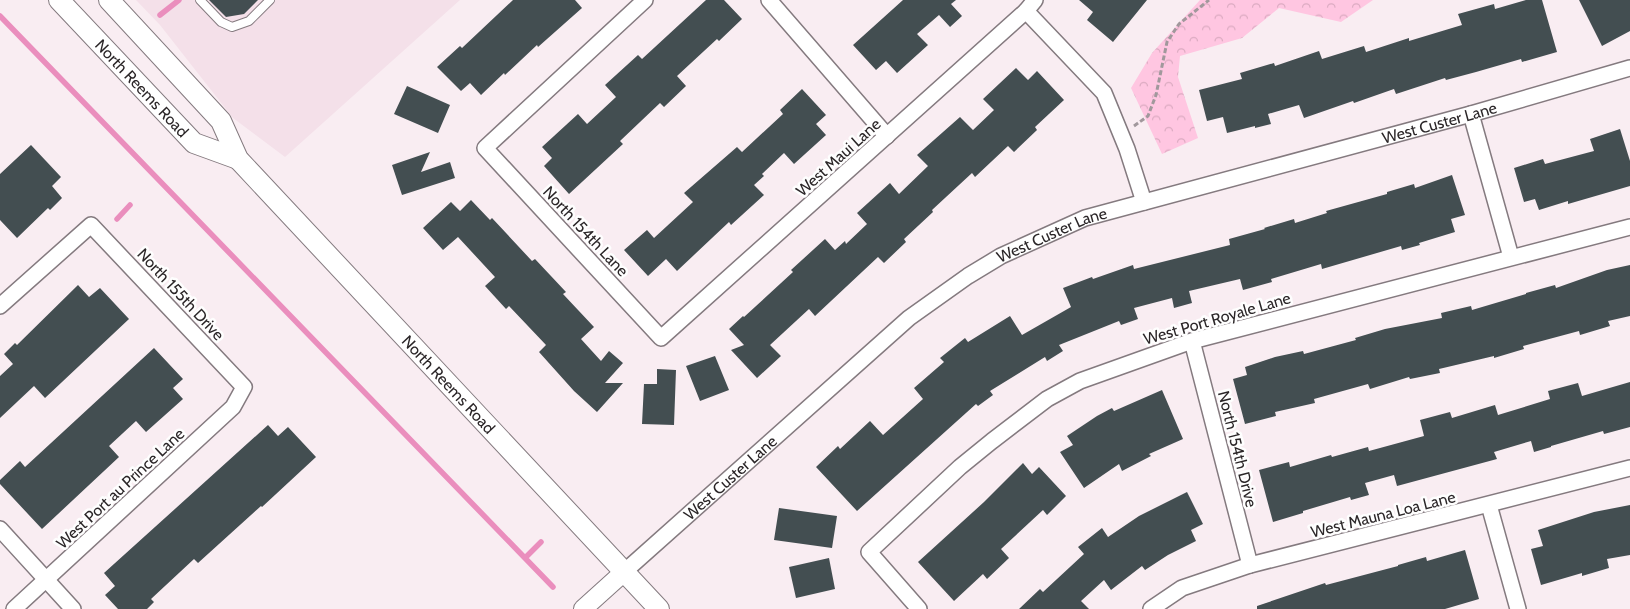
<svg xmlns="http://www.w3.org/2000/svg" width="1630" height="609" font-family="Cabin,sans-serif">
	<style>
		.built { fill: #f4e0e9 }
		.park { fill: url(#park-crowns) }
		.lines { fill: none; stroke-linecap: round; stroke-linejoin: round }
		.stream { stroke: #ea8ebd; stroke-width: 5.5 }
		.building { fill: #434e51 }
		.service-casing { stroke: #847a7f; stroke-width: 10 }
		.minor-casing { stroke: #847a7f; stroke-width: 18 }
		.tertiary-casing { stroke: #847a7f; stroke-width: 20 }
		.secondary-casing { stroke: #847a7f; stroke-width: 22 }
		.path { stroke: #a1989c; stroke-width: 3; stroke-dasharray: 5 2.5; stroke-linecap: butt }
		.service { stroke: #fff; stroke-width: 8 }
		.minor { stroke: #fff; stroke-width: 15 }
		.tertiary { stroke: #fff; stroke-width: 18 }
		.secondary { stroke: #fff; stroke-width: 20 }
		.labels { text-anchor: middle; stroke-width: 5; stroke-linejoin: round; paint-order: stroke }
		.street-label { font-size: 16px; fill: #2b2628; stroke: #fefefe }
	</style>
	<defs>
		<pattern id="park-crowns" width="20" height="18" patternUnits="userSpaceOnUse" patternTransform="scale(1.25)"><rect width="20" height="18" fill="#ffc6e1"/><path d="M2 6a3 3 0 1 1 6 0M12 15a3 3 0 1 1 6 0" fill="none" stroke="#dbaac1"/></pattern>
	</defs>
	<rect width="100%" height="100%" fill="#f9edf2"/>
	<!-- built -->
	<path class="built" d="M136,0h324l-175,157 -52,-39 -73,-93z"/>
	<!-- park -->
	<path class="park" d="M1200,0h173l-32,22 -62,-14 -37,30 -62,18 -2,21 20,61 -36,16 -31,-66 21,-35z"/>
	<g class="lines">
		<!-- stream -->
		<path class="stream" d="M160,15l19,-15
			M0,16l553,571
			M117,219l13,-14
			M525,558l16,-16"/>
	</g>
	<!-- building -->
	<path class="building" d="M209,0h49l-14,14 -18,3z
		M513,0h62l7,8 -44,39 -1,-2 -32,30 -1,-2 -23,22 -11,-12 -9,8 -24,-24 23,-21 2,2z
		M706,0h18l18,19 -23,22 -2,-2 -40,37 9,10 -22,21 -4,-4 -40,38 3,3 -54,50 -25,-28 8,-8 -10,-11 36,-33 9,10 29,-27 -11,-12 33,-30 4,4z
		M903,0h53l-5,4 11,12 -12,11 -11,-12 -22,19 11,11 -31,28 -11,-12 -10,9 -23,-25z
		M1079,0h68l-34,42 -26,-22 6,-8z
		M1526,0h16l15,52 -35,10 -1,-3 -45,13 -30,8 -1,-2 -49,16 -2,-5 -40,14 -1,-2 -49,17 -5,-13 -31,9 3,10 -16,4v-2l-28,7 -4,-16 -16,4 -8,-31 43,-11 -2,-6 34,-10 1,3 44,-15 3,8 42,-13 2,6 43,-14v3l53,-16 -4,-11 36,-10 1,5z
		M1579,0h51v31l-28,15z
		M1016,68l12,12 9,-9 27,29 -29,27 2,3 -23,22 -6,-6 -33,31 -3,-4 -40,37 1,2 -29,27 2,3 -22,21 -6,-6 -63,59 -6,-7 -39,36 11,11 -24,22 -26,-28 13,-5 -15,-16 14,-13 1,1 49,-45 -2,-2 34,-31 10,11 10,-9 1,3 21,-20 -10,-11 33,-30 9,11 29,-28 -11,-11 43,-38 13,13 21,-20 -11,-11z
		M407,86l43,19 -12,28 -44,-19z
		M802,89l24,26 -10,9 10,11 -32,29 -10,-11 -22,21 2,2 -10,9 10,10 -33,30 -2,-3 -52,49 -11,-12 -18,17 -24,-26 23,-20 7,8 39,-36 -9,-9 53,-46 5,5 41,-38 -3,-4z
		M1620,129l10,32v25l-62,18v-3l-29,9 -4,-11 -11,3 -10,-34 29,-9 2,5 49,-13 -4,-12z
		M31,145l30,32 -9,9 10,12 -12,12 -2,-2 -31,30 -17,-18v-46z
		M430,152l-9,20 29,-10 5,16 -53,17 -10,-30z
		M1452,175l13,40 -14,4 4,13 -36,11 1,2 -18,5 -1,-4 -79,23 -1,-5 -50,15 1,3 -29,8 -3,-11 -51,12 3,12 -18,5 -2,-10 -38,10 4,11 -17,6 -2,-4 -60,24 4,6 -16,10 -2,-4 -55,34 3,4 -15,11 -2,-2 -119,107 -41,-44 22,-21 2,3 30,-28 13,14 40,-36 -9,-11 30,-26 -4,-4 25,-20 3,4 42,-26 12,19 49,-28 -8,-19 29,-11 1,2 40,-14 1,4 96,-24 -1,-6 36,-10 -1,-1 30,-9 1,4 32,-10 -1,-2 61,-17v-2l27,-8 1,4z
		M471,200l19,20 2,-2 40,43 3,-2 31,33 -3,2 31,33 -13,12 20,22 8,-10 14,12 -18,20h18l-26,29 -23,-21 -35,-39 7,-7 -37,-39 -3,3 -21,-23 10,-9 -37,-40 -15,13 -20,-22 28,-26 9,9z
		M1630,265v51l-22,5 2,5 -30,9 -1,-4 -56,15 1,3 -30,9v-2l-55,13 1,4 -30,6 -1,-2 -39,12 -2,-5 -54,15 1,4 -40,9 1,4 -31,8 -12,-45 14,-4 -2,-8 30,-10 28,-6 1,3 52,-14 -1,-2 30,-9 57,-11 -1,-5 30,-7 1,4 54,-16v-1l29,-8 1,3 51,-18z
		M78,285l11,12 11,-9 29,31 -84,79 -11,-12 -34,32v-42l13,-12 -9,-10 11,-11 2,2z
		M154,348l29,31 -10,9 10,11 -37,33 -10,-11 -27,25 10,11 -77,72 -42,-45v-4l20,-19 5,6z
		M715,356l14,34 -29,11 -14,-35z
		M657,369l19,1 -2,55 -32,-1 2,-40h13z
		M1630,382v45l-26,7 -1,-3 -52,15v1l-17,5 -3,-11 -37,11 3,7 -100,27 -3,-11 -29,8 4,12 -18,5 -1,-3 -47,14v2l-30,9 -14,-52 30,-8 1,5 41,-12 1,2 36,-10 1,4 55,-15 -4,-16 30,-8 2,6 43,-13 3,10 52,-16 -2,-8 30,-8 4,13z
		M1162,390l21,49 -34,15 2,2 -29,15 -3,-7 -35,24 -24,-36 13,-7 -6,-9 30,-20 15,-8 2,3z
		M268,425l10,11 10,-9 28,30 -54,50 -1,-1 -63,57 -4,-4 -43,40 3,3 -7,7h-29l-13,-14 10,-9 -11,-13z
		M1023,463l9,11 7,-7 27,29 -19,19 -4,-5 -42,39 8,9 -22,21 -4,-5 -29,27 -36,-39 66,-60z
		M1187,492l16,32 -12,6 5,11 -28,14 -23,15 -3,-4 -31,24 -7,-10 -23,21 8,8h-70l21,-20 3,3 41,-38 -6,-7 24,-19 6,9 31,-21z
		M1630,505v50l-23,4 2,9 -27,8v-3l-41,12 -10,-36 12,-3 -5,-16 56,-18z
		M779,508l58,8 -5,32 -58,-8z
		M1465,550l14,49 -34,10h-188v-3l68,-23 1,2 72,-19v-1l28,-8 1,4z
		M829,558l6,31 -39,9 -7,-31z"/>
	<g class="lines">
		<defs>
			<path id="service" d="M200,0l21,22 11,5 17,-6 21,-21"/>
			<g id="minor">
				<path d="M645,0l-160,148 176,190 365,-327 9,-11"/>
				<path d="M769,0l118,136"/>
				<path d="M1026,11l78,82 23,56 17,53"/>
				<path d="M1471,114l40,143"/>
				<path d="M0,306l91,-81 153,162 -11,20 -219,202"/>
				<path d="M1192,341l58,224"/>
				<path d="M1489,505l29,104"/>
				<path d="M0,529l73,80"/>
				<path id="s1" d="M624,572l285,-254 59,-42 33,-20 84,-38 386,-104 159,-46"/>
				<path d="M919,609l-50,-57 91,-85 32,-26 55,-42 33,-18 112,-40 438,-114"/>
				<path d="M1151,609l31,-21 68,-23 380,-97"/>
			</g>
			<path id="tertiary" d="M583,609l41,-37"/>
			<g id="secondary">
				<path id="s2" d="M59,0l135,143 44,16"/>
				<path id="s3" d="M109,0l112,121 17,38 421,450"/>
			</g>
		</defs>
		<!-- service casing -->
		<use href="#service" class="service-casing"/>
		<!-- minor casing -->
		<use href="#minor" class="minor-casing"/>
		<!-- tertiary casing -->
		<use href="#tertiary" class="tertiary-casing"/>
		<!-- secondary casing -->
		<use href="#secondary" class="secondary-casing"/>
		<!-- path -->
		<path class="path" d="M1134,126l14,-10 8,-21 11,-53 12,-18 30,-24"/>
		<!-- service -->
		<use href="#service" class="service"/>
		<!-- minor -->
		<use href="#minor" class="minor"/>
		<!-- tertiary -->
		<use href="#tertiary" class="tertiary"/>
		<!-- secondary -->
		<use href="#secondary" class="secondary"/>
	</g>
	<g class="labels">
		<!-- street labels -->
		<g class="street-label">
			<text dy="6" stroke="none"><textPath href="#s2" startOffset="121">North Reems Road</textPath></text>
			<text dy="6" stroke="none"><textPath href="#s1" startOffset="952">West Custer Lane</textPath></text>
			<text transform="translate(838 157) rotate(-42)" y="6">West Maui Lane</text>
			<text transform="translate(586 231) rotate(47)" y="6">North 154th Lane</text>
			<text dy="6" stroke="none"><textPath href="#s1" startOffset="548">West Custer Lane</textPath></text>
			<text transform="translate(181 294) rotate(47)" y="6">North 155th Drive</text>
			<text transform="translate(1217 318) rotate(-16)" y="6">West Port Royale Lane</text>
			<text dy="6" stroke="none"><textPath href="#s3" startOffset="515">North Reems Road</textPath></text>
			<text transform="translate(1238 449) rotate(76)" y="6">North 154th Drive</text>
			<text dy="6" stroke="none"><textPath href="#s1" startOffset="142">West Custer Lane</textPath></text>
			<text transform="translate(120 488) rotate(-43)" y="6">West Port au Prince Lane</text>
			<text transform="translate(1383 514) rotate(-14)" y="6">West Mauna Loa Lane</text>
		</g>
	</g>
</svg>
